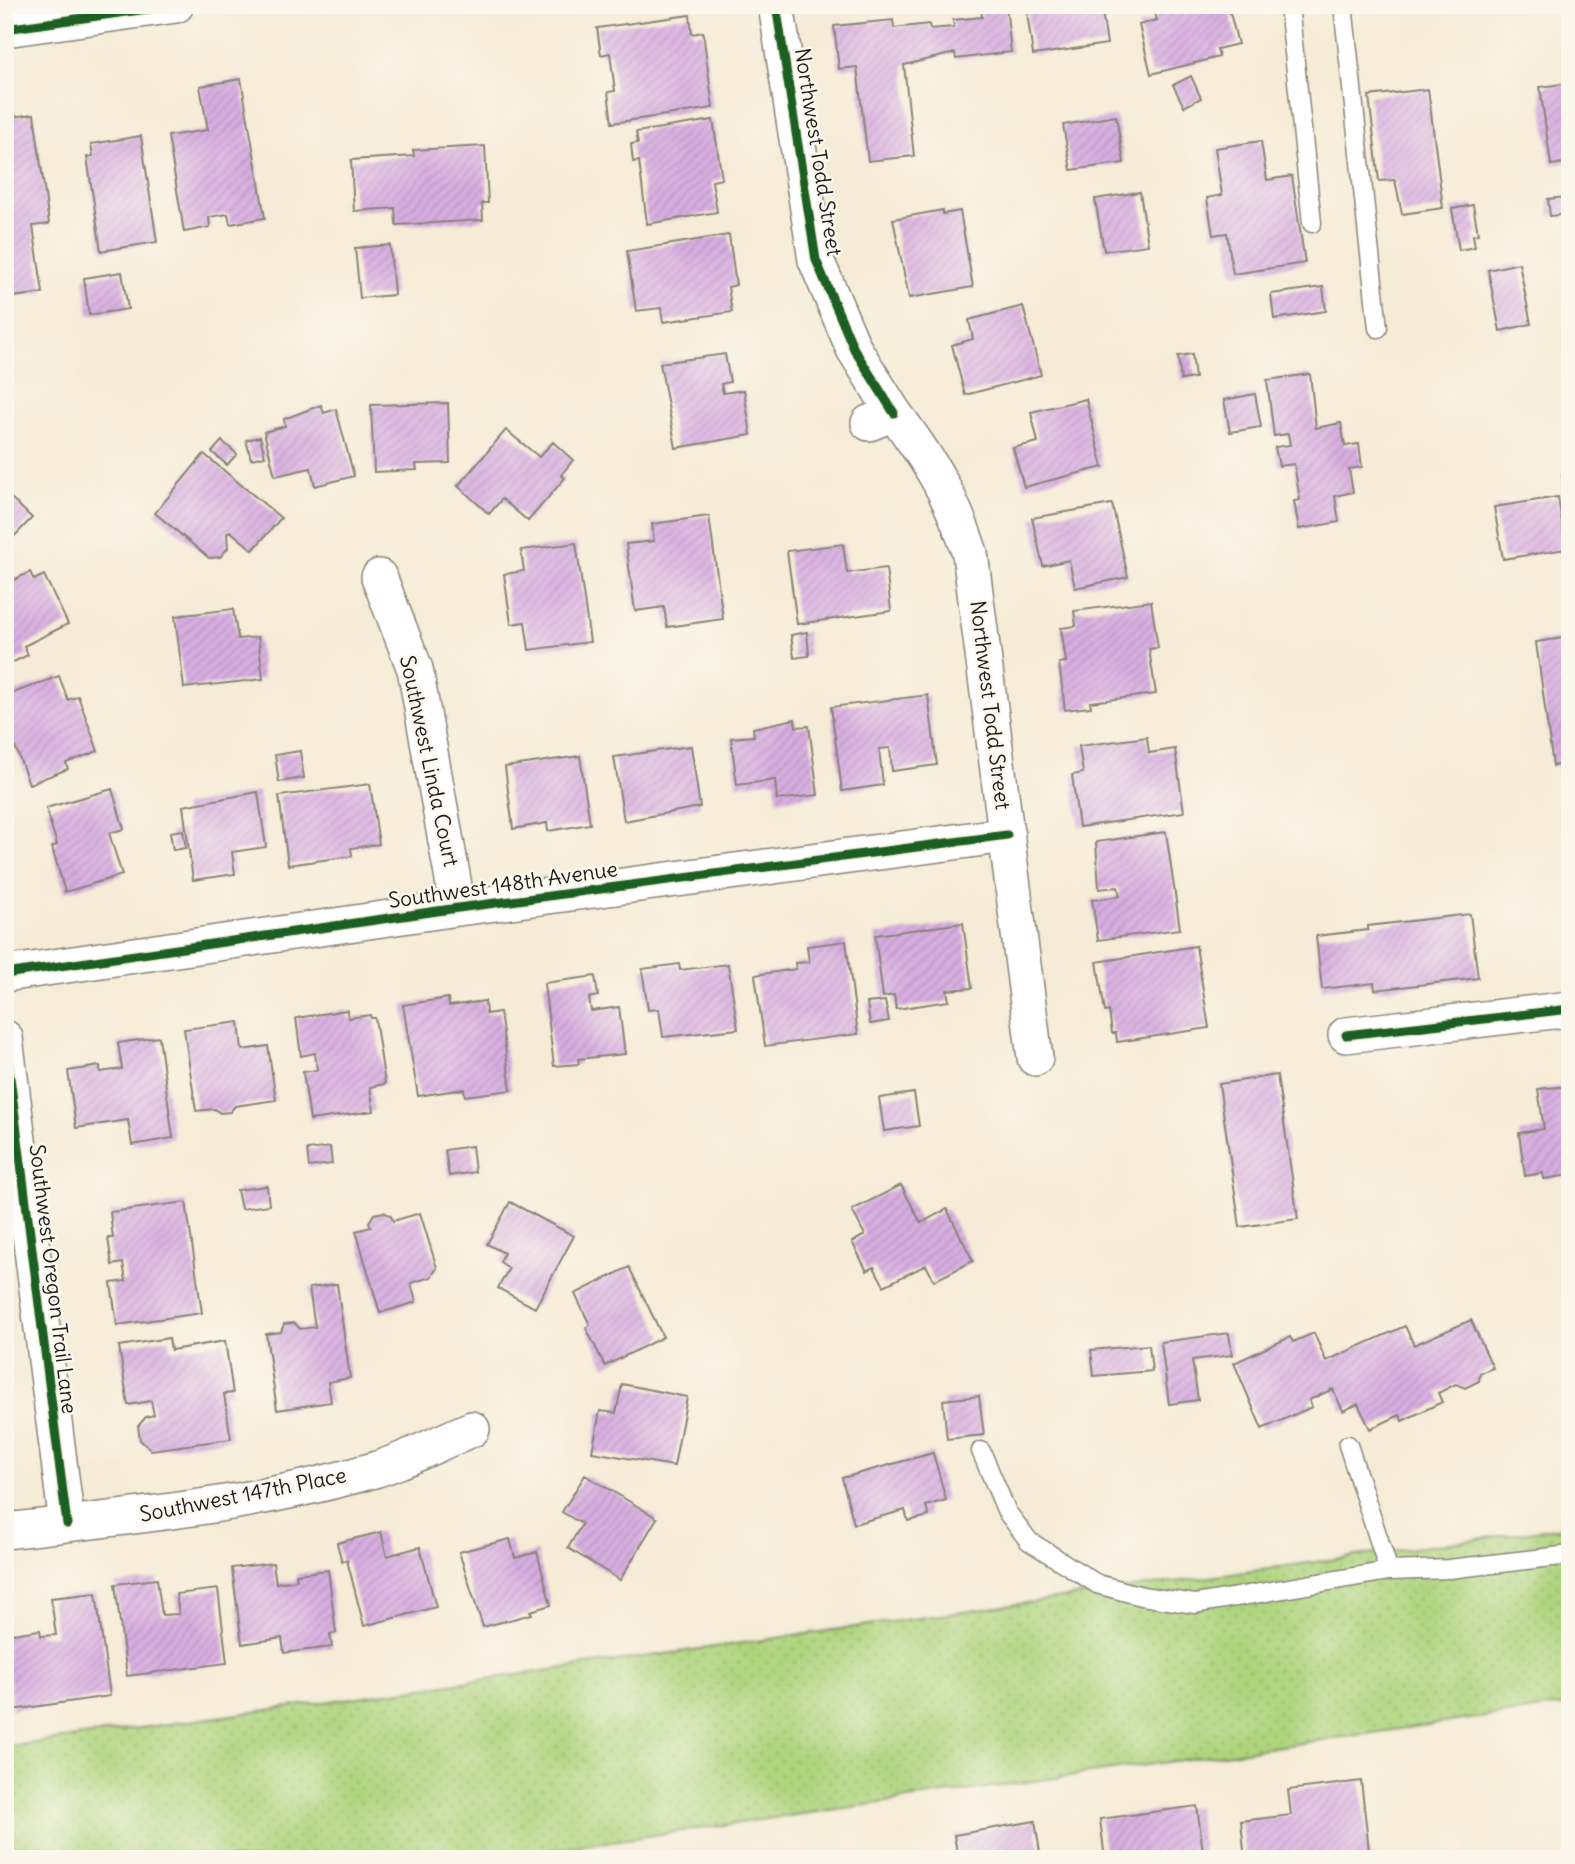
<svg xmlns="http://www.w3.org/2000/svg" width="1575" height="1864" font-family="Delius,sans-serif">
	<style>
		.grass { fill: url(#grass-dots); stroke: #65784c; stroke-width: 2 }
		.building { fill: url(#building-hatch) }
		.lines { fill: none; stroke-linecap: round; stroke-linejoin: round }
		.service-casing { stroke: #888479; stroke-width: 21 }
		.minor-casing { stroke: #888479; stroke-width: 38 }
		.service { stroke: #fff; stroke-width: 18 }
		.minor { stroke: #fff; stroke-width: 35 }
		.cycleway-casing { stroke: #fbf7ec; stroke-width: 13 }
		.cycleway { stroke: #1b5e20; stroke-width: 9 }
		.labels { text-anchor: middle; stroke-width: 5; stroke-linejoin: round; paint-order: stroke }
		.street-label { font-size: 21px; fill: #1c1c1c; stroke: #fbf7ec }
	</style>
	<defs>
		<pattern id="grass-dots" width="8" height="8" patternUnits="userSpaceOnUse" patternTransform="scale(1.75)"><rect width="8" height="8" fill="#aed47d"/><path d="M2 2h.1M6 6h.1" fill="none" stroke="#95b56b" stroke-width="1.8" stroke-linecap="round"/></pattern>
		<pattern id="building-hatch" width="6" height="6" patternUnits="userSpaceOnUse" patternTransform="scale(1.75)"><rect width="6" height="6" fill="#d8aee1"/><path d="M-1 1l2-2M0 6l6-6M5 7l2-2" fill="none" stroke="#b995c0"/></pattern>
	</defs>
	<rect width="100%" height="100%" fill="#fbf7ec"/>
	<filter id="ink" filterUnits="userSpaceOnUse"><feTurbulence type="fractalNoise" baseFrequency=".0143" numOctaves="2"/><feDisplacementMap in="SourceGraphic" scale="14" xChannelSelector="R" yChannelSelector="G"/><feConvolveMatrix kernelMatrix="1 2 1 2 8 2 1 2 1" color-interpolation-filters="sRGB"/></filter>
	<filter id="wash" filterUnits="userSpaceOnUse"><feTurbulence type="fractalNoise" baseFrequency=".00686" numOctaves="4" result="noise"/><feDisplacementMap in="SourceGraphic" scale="28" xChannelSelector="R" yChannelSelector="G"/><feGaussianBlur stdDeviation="1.57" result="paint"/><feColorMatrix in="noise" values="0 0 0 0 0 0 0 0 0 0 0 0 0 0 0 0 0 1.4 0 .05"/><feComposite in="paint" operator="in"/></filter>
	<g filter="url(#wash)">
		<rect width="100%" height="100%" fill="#f5ebd6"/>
		<!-- grass -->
		<path class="grass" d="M1570,1526v179l-1085,154h-480v-112z"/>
		<g id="blocks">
			<!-- building -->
			<path class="building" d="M981,5h25l5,47 -55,7 -1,-6 -51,12 10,91 -46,5 -11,-94 -18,2 -5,-43 59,-6 1,8 35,-4 1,5 24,-2 -1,-7 29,-3z
				M1026,5h75l6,39 -74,11z
				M1185,5h43l10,39 -21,5 2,8 -68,17 -12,-49 18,-5 -2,-7z
				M690,15l2,19 11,-2 10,76 -101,15 -4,-31 7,-1 -5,-38 -9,2 -4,-27z
				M1191,76l10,22 -17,9 -11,-22z
				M241,79l24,139 -35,6 -2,-10 -19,3 1,10 -26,5 -16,-96 40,-6 -8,-44z
				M1570,83v79l-19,3 -11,-78z
				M1428,89l15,119 -41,6 -7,-34 -16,1 -10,-85z
				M34,114l15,110 -16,2 10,67 -38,5v-180z
				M1116,116l8,47 -53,7 -8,-45z
				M713,120l9,59 -10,2 5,31 -70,12 -8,-63 -6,1 -2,-18 7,-1 -2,-11z
				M141,136l16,106 -56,9 -14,-94 6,-1 -2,-12z
				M1261,141l6,39 25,-4 13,87 -72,11 -6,-41 -14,2 -6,-37 15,-3 -7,-47z
				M485,146l3,57h-6l1,17 -87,5 -1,-17 -41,3 -3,-51 63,-4 -1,-6z
				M1140,192l8,53 -44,6 -9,-52z
				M1566,197l2,17 -18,2 -2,-17z
				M1473,205l5,29 -5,1 2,12 -16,3 -7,-41z
				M943,210v4l17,-3 13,76 -64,11 -16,-79z
				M729,235l7,50 -8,2 4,25 -69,10 -2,-14 -25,3 -9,-60z
				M390,245l4,50 -34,3 -5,-50z
				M1519,263l12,61 -31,7 -12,-61z
				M1570,271v30h-2l-3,-29z
				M122,272l6,37 -39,6 -5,-37z
				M1323,287l3,24 -52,8 -3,-25z
				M1023,306l18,69 -76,20 -13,-50 21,-6 -4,-19z
				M725,354l5,28 -9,2 2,9 21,-3 7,45 -75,13 -16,-85z
				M1192,354l3,24 -14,2 -3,-24z
				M1310,374l6,54 25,-5 4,23 14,-2 3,23 -13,2 4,23 -18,4 4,26 -40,7 -5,-28 6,-1 -6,-36 -15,2 -4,-19 15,-2 -2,-11 -14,2 -7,-56z
				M1255,394l6,33 -31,5 -6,-32z
				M1086,399l17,68 -79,20 -11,-39 25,-6 -7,-30z
				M448,403l2,60 -34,1 1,6 -43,2 -3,-67z
				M321,405l3,8 12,-4 18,67 -39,10 -4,-18 -36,8 -11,-44 21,-6 -1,-7z
				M506,430l33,27 14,-15 20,18 -12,15 4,3 -37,43 -26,-22 -13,15 -31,-28z
				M260,437l5,19 -14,3 -5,-19z
				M222,441l15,13 -10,11 -15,-13z
				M204,454l77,64 -28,32 -23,-19 -3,3 1,14 -8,9 -11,1 -54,-45z
				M1570,472v41h-2l-6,-39z
				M5,492l27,26 -27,28z
				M1558,497l8,52 -63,10 -9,-52z
				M1112,504l16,73 -53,11 -6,-28 -26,6 -11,-48z
				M709,516l14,103 -56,8 -3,-20 -29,4 -9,-67 28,-3 -2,-17z
				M576,543l14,99 -61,8 -4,-28 -14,2 -7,-50 20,-3 -3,-21z
				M843,544l4,29 39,-5 5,43 -94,13 -10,-73z
				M30,572l4,8 10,-5 24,49 -44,22 4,9 -23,11v-82z
				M1151,601l7,47 -9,1 7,45 -66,8 1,5 -26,3 -6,-47 7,-1 -5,-34 15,-2 -2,-15z
				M233,609l5,30 20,-2 5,42 -79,9 -9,-72z
				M807,632l2,24 -15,2 -3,-23z
				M1570,637v126l-17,3 -17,-124z
				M59,676l9,24 10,-4 20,55 -32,12 2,6 -39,15 -24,-65v-23z
				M928,695l9,70 -45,6 -2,-23 -11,1 4,36 -41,6 -11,-84z
				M795,719l1,8 13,-1 9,69 -41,5 -2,-20 -38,5 -6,-47 23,-2 -1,-8z
				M1147,737l2,16 26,-4 9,63 -105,15 -7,-52 11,-2 -4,-27z
				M691,746l9,61 -76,14 -10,-64z
				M300,751l4,27 -25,4 -4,-27z
				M580,756l10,68 -42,7 -1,-8 -34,6 -8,-62z
				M370,784l9,60 -28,4 1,8 -64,9 -9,-69z
				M112,789l12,40 -15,4 13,42 -57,17 -13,-45 5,-2 -11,-37z
				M258,792l8,55 -34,5 3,22 -42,6 -10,-74z
				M183,830l3,18 -13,2 -3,-18z
				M1166,832l14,97 -82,11 -6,-40 28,-4 -2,-9 -19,2 -3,-47z
				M1470,914l8,64 -103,12 -1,-7 -52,6 -6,-53 52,-6v-4z
				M963,923l9,65 -25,2 2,11 -53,8 -2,-14 -11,2 -8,-62z
				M846,941l12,93 -93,12 -10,-71 41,-6 -1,-6 14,-1 -2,-16z
				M1196,946l13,82 -92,14 -1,-9h-4l-3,-22 -4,1 -8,-50z
				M679,964l1,6 48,-6 10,65 -75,8 -4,-28 -11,1 -6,-41z
				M595,976l3,20 -9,2 2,13 28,-4 6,47 -47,5 1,5 -25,2 -10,-83z
				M448,998l1,8 36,-5 1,13 14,-2 11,78 -46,6 -1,-7 -46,7 -15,-91z
				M885,1001l4,20 -19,3 -3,-21z
				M347,1010l1,8 22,-3 1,3h4l10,66 -15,3 4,24 -64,9 -7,-48 14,-2 -2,-17 -14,3 -5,-38z
				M239,1022l3,28 26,-4 8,54 -41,6 -5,6 -10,1 -5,-4 -19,2 -12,-82z
				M159,1037l14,101 -41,7 -4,-25 -52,8 -8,-57 32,-5v6l22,-3 -4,-26z
				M1277,1075l21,144 -58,8 -21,-143z
				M1570,1086v89l-26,4 -1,-6 -18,3 -6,-43 25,-4 -6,-40z
				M914,1093l5,33 -35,5 -5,-33z
				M472,1146l3,26 -26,4 -4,-26z
				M330,1147l2,17 -23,3 -2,-17z
				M901,1185l20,38 26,-14 26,52 -39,20 -8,-16 -42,21 -10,-19 -7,4 -15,-29 13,-7 -13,-25z
				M267,1186l2,19 -28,4 -4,-19z
				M186,1202l16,111 -85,12 -6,-42 15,-2 -3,-18 -11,2 -4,-27h5l-3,-26z
				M510,1202l64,34 -39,72 -37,-20 11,-20 -9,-6 4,-9 -17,-9z
				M384,1212l7,4 2,5 27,-8 17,55 -6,9 -20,6 5,19 -36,11 -24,-82 15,-4 -2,-5 5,-8z
				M629,1267l34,70 -58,29 -19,-38 4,-3 -15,-31z
				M337,1284l13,94 -22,4 3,20 -54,8 -11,-76 15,-2 3,-8 11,-1 5,6 15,-2 -6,-39z
				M1471,1320l22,48 -13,5 -1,8 -14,7 -9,-4 -18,9 4,9 -40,19 -2,-6 -30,14 -12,-25 -15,7 -10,-22 -24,11 3,7 -50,22 -28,-66 56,-26 3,5 21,-9 12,28 79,-35 9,19z
				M1229,1333l3,22 -40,5 6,40 -29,4 -8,-62z
				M169,1338l2,12 54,-9 8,52 -9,1 7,45 -80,11 -11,-10 -2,-14 8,-9 8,-2 -3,-14 -23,4 -9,-59z
				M1149,1345l3,26 -58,5 -3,-26z
				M622,1384l65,13 -13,69 -82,-14 8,-41 16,2z
				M979,1396l5,39 -37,4 -4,-39z
				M933,1453l13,47 -20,6 3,10 -21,5 -3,-11 -51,14 -12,-46z
				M585,1475l72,43 -37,62 -52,-32 14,-24 -20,-12z
				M381,1532l6,24 33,-9 16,60 -72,19 -17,-66 -5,2 -5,-19z
				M510,1539l5,19 22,-6 14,53 -21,6 2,3 -49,13 -24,-75z
				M273,1563l3,20 21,-3 -1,-6 32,-4 8,63 -6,1 2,13 -48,6 -2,-15 -40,6 -10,-76z
				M157,1579l5,36 17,-1 -3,-20 42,-5 9,74 -100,13 -12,-92z
				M96,1593l14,103 -98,14 -7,-75 35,-5 1,6 15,-1 -5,-37z
				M1361,1781l9,78h-125l-4,-38 50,-6 -3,-25z
				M1197,1806l7,53h-99l-5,-40z
				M1035,1821l6,38h-83l-4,-24z"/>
		</g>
	</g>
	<g filter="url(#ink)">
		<use href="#blocks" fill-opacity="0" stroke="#888479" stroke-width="2"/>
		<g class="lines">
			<defs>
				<path id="service" d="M1289,5l23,218
					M1343,5l35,323
					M1348,1445l41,126
					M981,1451l26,61 22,29 68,43 45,12 53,8 194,-33 60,-2 121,-14"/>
				<path id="minor" d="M776,5l40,255 38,89 40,64
					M5,29l171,-24
					M869,423l25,-10c36,48 57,82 76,140l65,505
					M379,577l36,92 43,239
					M5,974l453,-66 549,-73
					M1346,1035l224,-26
					M5,1038l62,486
					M5,1531c124,-14 249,-26 369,-61 33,-10 66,-28 98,-41"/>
			</defs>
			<!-- service casing -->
			<use href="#service" class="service-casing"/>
			<!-- minor casing -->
			<use href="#minor" class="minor-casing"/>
			<!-- service -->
			<use href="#service" class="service"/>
			<!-- minor -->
			<use href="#minor" class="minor"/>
			<defs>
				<path id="cycleway" d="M776,5l40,255 38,89 40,64
					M5,29l171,-24
					M5,974l453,-66 549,-73
					M1346,1035l224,-26
					M5,1038l62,486"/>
			</defs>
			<!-- cycleway casing -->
			<use href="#cycleway" class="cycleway-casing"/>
			<!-- cycleway -->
			<use href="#cycleway" class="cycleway"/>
		</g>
	</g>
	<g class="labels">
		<!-- street labels -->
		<g class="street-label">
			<text transform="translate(818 152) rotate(81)" y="7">Northwest Todd Street</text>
			<text transform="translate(990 705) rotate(83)" y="7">Northwest Todd Street</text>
			<text transform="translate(429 761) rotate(78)" y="7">Southwest Linda Court</text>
			<text transform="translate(503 885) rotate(-8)" y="7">Southwest 148th Avenue</text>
			<text transform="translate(53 1279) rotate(83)" y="7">Southwest Oregon Trail Lane</text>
			<text transform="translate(243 1495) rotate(-11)" y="7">Southwest 147th Place</text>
		</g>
	</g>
	<!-- margin -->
	<rect width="1575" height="1864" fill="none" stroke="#fbf7ec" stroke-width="28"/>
</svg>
